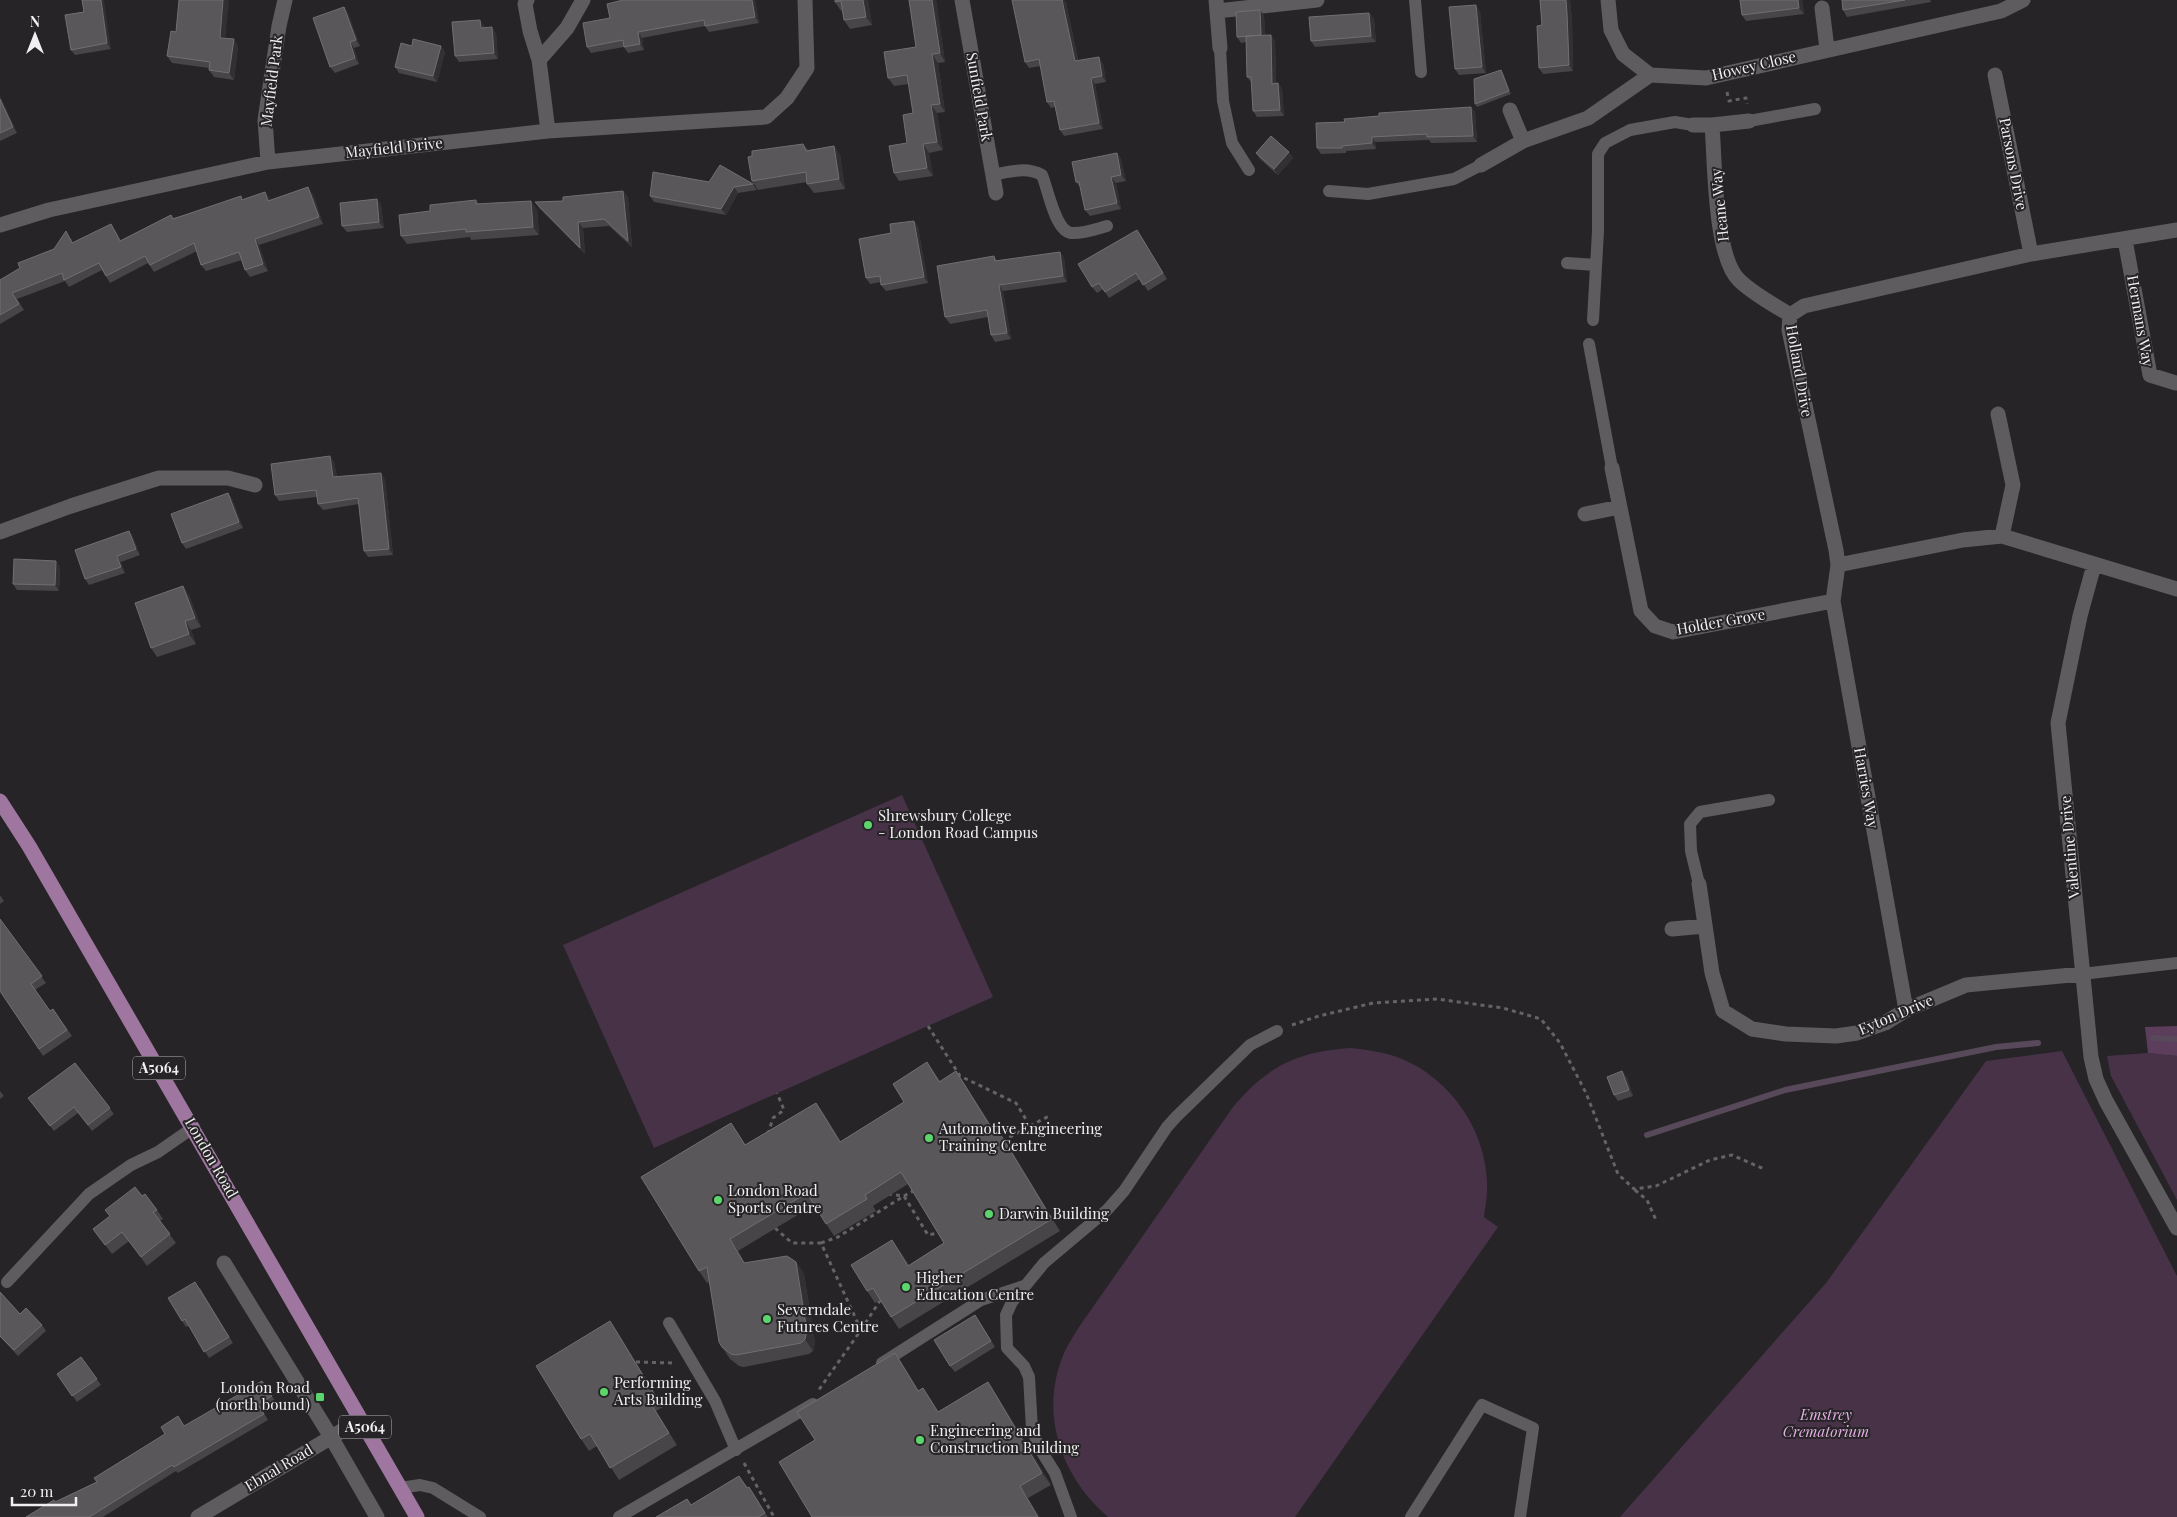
<svg xmlns="http://www.w3.org/2000/svg" width="2177" height="1517" font-family="'Playfair Display',serif">
	<style>
		.green { fill: #473248 }
		.forest { fill: #5c3e5c }
		.lines { fill: none; stroke-linecap: round; stroke-linejoin: round }
		.stream { stroke: #58495a; stroke-width: 6 }
		.path { stroke: #656465; stroke-width: 3; stroke-dasharray: 4 4; stroke-linecap: butt }
		.lane { stroke: #5e5c5e; stroke-width: 12 }
		.street { stroke: #5e5c5e; stroke-width: 15 }
		.primary { stroke: #9f76a0; stroke-width: 15 }
		.wall { fill: #474547 }
		.shaded-wall { fill: #323032 }
		.building { fill: #595759; stroke: #716f71 }
		.poi-dot { fill: #5dd56d; stroke: #262426; stroke-width: 2 }
		.labels { text-anchor: middle; stroke-width: 4; stroke-linejoin: round; paint-order: stroke }
		.shield { fill: #262426; stroke: #b4b3b4; stroke-width: 1 }
		.shield-label { font-size: 14px; font-weight: bold; fill: #f1f0f1 }
		.street-label { font-size: 15px; fill: #f1f0f1; stroke: #262426 }
		.poi-label { font-size: 15px; fill: #f1f0f1; stroke: #262426; text-anchor: start }
		.park-label { font-size: 15px; font-style: italic; fill: #e3afe3; stroke: #262426 }
	</style>
	<rect width="100%" height="100%" fill="#262426"/>
	<!-- green -->
	<path class="green" d="M902,795l91,202 -339,151 -91,-203z
		M1350,1048c18,2 35,4 52,11 51,21 87,76 85,131 0,9 -2,18 -3,27l14,10 -203,290h-187c-48,-41 -70,-106 -43,-166 4,-8 9,-16 14,-24l154,-220c35,-41 63,-55 117,-59z
		M2062,1051l115,225v241h-557l206,-234 160,-222z
		M2148,1053l29,3v144l-66,-124 -4,-20z"/>
	<!-- forest -->
	<path class="forest" d="M2177,1026v30l-29,-3 -3,-26z"/>
	<g class="lines">
		<!-- stream -->
		<path class="stream" d="M2153,1038l24,1
			M1647,1135l138,-45 211,-43 42,-4"/>
		<!-- path -->
		<path class="path" d="M1727,92l2,9 17,-3 1,6
			M1292,1025l27,-9 54,-13 64,-4 66,9 38,11 19,24 26,50 32,81 16,15 22,-3 54,-26 22,-5 32,14
			M928,1026l32,50 56,27 14,23 -29,16
			M1030,1126l19,-10
			M768,1134l5,-16 11,-8 -7,-17
			M1635,1190l12,10 9,20
			M888,1194l16,2 11,-6
			M775,1228l17,15h29l40,87 -43,61
			M821,1243l17,-6 66,-41 24,39 11,-2
			M861,1330l20,-31
			M636,1362l37,1
			M744,1463l30,54"/>
		<!-- lane -->
		<path class="lane" d="M1415,0l6,72
			M1220,48l3,53 9,42 17,27
			M1749,121l66,-12
			M992,175c18,-3 34,-9 50,0 6,14 13,56 29,58 12,1 25,-4 36,-7
			M1329,191l39,3 86,-15 27,-14
			M1567,263l29,2
			M1593,320l5,-89v-77l7,-11 25,-13 45,-8 18,3
			M1589,344l23,124
			M1699,884l-8,-33 -1,-27 10,-12 69,-12
			M2082,974l95,-11
			M7,1282l82,-88 42,-29 27,-13 36,-25
			M669,1323l46,78 21,49
			M882,1363l99,-63 43,-14
			M400,1488l20,-3 13,3 47,29
			M619,1517l194,-113
			M1071,1517l-16,-44 -15,-24 -8,-20 -3,-52 -5,-11 -17,-18 -1,-33 6,-13 32,-39 63,-53 17,-19 43,-64 9,-10 74,-72 27,-14
			M1411,1517l71,-112 51,23 -13,89"/>
		<!-- street -->
		<path class="street" d="M527,0l-2,4 5,27 9,29 9,71
			M962,0l34,193
			M1216,0l4,48
			M1608,0l3,30 12,24 27,21 56,3 295,-67 22,-11
			M1822,8l5,41
			M1217,11l100,-11
			M539,60l28,-32 16,-28
			M1995,75l36,179
			M1510,110l13,31
			M1693,125h19l37,-4
			M1712,125c3,36 2,131 27,155 14,14 34,24 51,35
			M268,162l-3,-42 14,-94 6,-26
			M1481,165l42,-24 65,-23 62,-43
			M0,225l49,-15 219,-48 280,-31 218,-14 21,-19 20,-30 -2,-68
			M2125,240l25,135 26,8
			M1998,414l15,71 -11,51
			M1612,468l29,143 14,15 18,6 160,-31
			M1585,514l35,-7
			M0,532l71,-26 88,-28h69l27,7
			M1838,565l125,-25 39,-4 175,53
			M2094,565l-14,51 -22,107 33,334 5,22 10,22 71,127
			M1699,884l13,89 11,38 29,18 34,5 50,2 21,-3 28,-10 21,-13 60,-25 116,-11
			M1672,929l33,-3
			M1906,1010l-73,-409 5,-36 -2,-15 -47,-220 1,-15 14,-9 227,-52 146,-24
			M224,1263l107,174 46,80
			M198,1517l162,-97"/>
		<!-- primary -->
		<path class="primary" d="M0,801l29,45 388,671"/>
	</g>
	<!-- wall -->
	<path class="wall" d="M82,0l29,49 -36,6 -4,-5 13,-38z
		M623,0h132l4,23 -50,9 -4,-6 -63,12 2,12 -16,3 -4,-6 -33,6 -4,-6z
		M835,0h33l4,25 -22,4 -6,-9 -2,-10 -1,1 -6,-9z
		M909,0h27l9,62 -7,1 7,49 -8,1 6,37 -14,3 4,23 -34,5 -5,-8 13,-30 6,-30 -4,-29 -15,2 -6,-8 28,-31z
		M1540,0h30l2,19 1,52 -30,3 -4,-6 3,-43z
		M1740,0h62l2,14 -58,7 -4,-6z
		M1842,0h88l1,2 -84,15 -4,-7z
		M1066,2l12,58 25,3 3,19 -11,2 8,45 -39,7 -4,-6 -5,-23 -4,1 -4,-6 -6,-36 -12,2 -4,-6z
		M344,7l4,6 12,33 -6,2 5,16 -24,9 -5,-6z
		M1260,10l4,6 1,20 6,-1 4,6 1,43 2,-1 4,6 2,27 -27,1 -4,-6 -1,-28 -5,-6 -1,-35 -5,1 -4,-6z
		M1480,11l6,62 -27,2 -4,-6z
		M1369,13l5,6 2,23 -61,5 -4,-6z
		M480,20l5,8 11,5 2,26 -39,3 -4,-6z
		M176,32l49,6 13,8 -4,34 -20,-3 -5,-7v-2l-37,-5 -5,-7z
		M412,46h29l4,6 -8,30 -38,-9 -4,-6z
		M1501,70l2,3 8,21 -34,13 -2,-3z
		M0,96l17,37 -17,8z
		M1471,107l4,5 2,30 -46,1 -2,-3 -54,2 1,7 -30,2v2l-25,1 -4,-6 28,-26 34,-6z
		M803,144l5,6 26,-4 6,9 5,34 -31,4 -7,-9v-2l-49,8 -6,-9z
		M1289,152l4,6 -15,17 -18,-16 -4,-6z
		M1117,153l4,6 5,22 -10,2 5,26 -31,7 -5,-6 -4,-22 -5,-6z
		M709,182l44,2 4,6 -19,3 -12,22 -72,-13 -4,-6z
		M623,191l5,6 4,50 -23,-21 -26,2 2,26 -46,-46 -4,-6 28,-1z
		M265,192l5,8 43,-6 10,30 -64,21 9,26 -18,6 -5,-7 -3,-10 -36,11 -5,-6 -4,-14 -43,21 -6,-9 -38,20 -8,-13 -33,17 -4,-6 -48,18 7,11 -24,14v-44l54,-31 17,-11 2,5 43,-12 5,10 50,-26 2,3 70,-19z
		M377,199l4,6 3,23 -37,4 -5,-6z
		M476,200l3,4 58,5 2,26 -68,5 -1,-3 -63,7 -6,-8 29,-25z
		M914,221l4,6 10,56 -42,8 -5,-6v-3l-11,2 -4,-6 25,-45z
		M1141,236l26,43 -19,12 -8,-12 -31,19 -6,-9 -6,4 -5,-6z
		M1060,252l4,6 3,24 -64,9 8,48 -16,3 -4,-7 -3,-18 -38,7 -5,-7 49,-61 3,5z
		M334,462l3,15 48,2 8,76 -25,2 -4,-6 -5,-47 -36,6 -5,-6 -1,-7 -38,4 -4,-6z
		M228,493l4,6 11,29 -57,21 -4,-6z
		M129,531l4,6 7,18 -19,7 4,11 -36,12 -4,-6z
		M60,567l-1,24 -42,-1 -4,-6z
		M189,595l12,32 -10,3 5,14 -39,13 -6,-9z
		M0,895l4,6 -4,3z
		M0,919l46,64 -11,7 15,21 3,-2 19,27 -29,20 -43,-65z
		M927,1062l13,19 24,2 32,50 11,10 53,88 -161,98 -19,-29 -5,3 -8,-12 33,-40 9,14 35,-22 -36,-59 -35,22 3,5 -42,25 -20,-31 -76,46 7,12 51,-1 8,12 11,69 -2,8 -4,3 -65,13 -5,-1 -9,-7 -8,-12 -13,-65 -2,1 -8,-12 32,-148 14,22 71,-42 8,11 17,28 63,-40z
		M75,1063l39,51 -22,17 -14,-18 -24,18 -26,-33z
		M1622,1071l5,6 6,19 -15,5 -4,-6z
		M0,1091l4,5 -4,3z
		M142,1196l15,14 6,9 -3,2 16,22 -29,23 -18,-25 -17,13 -19,-25 17,-13 -5,-6z
		M200,1288l33,55 -24,15 -20,-32 -3,1 -4,-6z
		M0,1292l20,22 22,11 4,6 -28,25 -18,-19z
		M610,1321l8,12 45,74 -7,4 21,34 -58,35 -22,-34 -8,5 -8,-12z
		M979,1321l16,26 -40,25 -5,-6z
		M895,1353l8,12 16,26 12,9 7,12 58,-18 55,91 -23,13 -213,-58z
		M81,1357l20,28 -24,17 -20,-28z
		M262,1381l14,21 -14,8 6,10 -90,53 -2,-2 -73,46h-77l71,-35 88,-56z
		M739,1476l9,12 9,11 11,18h-112l31,-18 4,6z"/>
	<!-- shaded-wall -->
	<path class="shaded-wall" d="M101,0h3l7,49 -4,-6z
		M223,0h6l-4,44 -5,-6z
		M752,0h3l4,23 -4,-6z
		M863,0h5l4,25 -6,-8z
		M932,0h4l9,62 -5,-9z
		M1062,0h2l2,2 13,65 -4,-6z
		M1566,0h4l2,19 1,52 -4,-6z
		M1798,0h4l2,14 -5,-6z
		M1476,5l4,6 6,62 -4,-6z
		M344,7l4,6 12,33 -4,-6z
		M1260,10l4,6 2,25 -5,-6z
		M1369,13l5,6 2,23 -5,-6z
		M480,20l5,6v8l-4,-6z
		M492,27l4,6 2,26 -4,-6z
		M638,32l4,6 2,12 -4,-6z
		M1271,35l4,6 1,48 -4,-5z
		M234,39l4,7 -4,34 -5,-7z
		M350,42l4,6 5,16 -4,-6z
		M441,46l4,6 -8,30 -4,-6z
		M932,54l6,9 7,49 -5,-8z
		M1099,57l4,6 3,19 -4,-6z
		M1501,70l2,3 8,21 -2,-3z
		M1091,78l4,6 8,45 -4,-6z
		M1278,83l4,6 2,27 -4,-6z
		M0,96l17,37 -4,-6 -13,-28z
		M931,105l6,8 6,37 -6,-8z
		M1471,107l4,5 2,30 -4,-6z
		M1372,137l3,5 1,7 -4,-6z
		M923,144l6,9 4,23 -6,-8z
		M834,146l6,9 5,34 -6,-10z
		M1289,152l4,6 -15,17 -4,-6z
		M1117,153l4,6 5,22 -5,-6z
		M1111,177l5,6 5,26 -4,-6z
		M308,187l5,7 10,30 -4,-7z
		M734,187l4,6 -12,22 -5,-6z
		M623,191l5,6 4,50 -4,-6z
		M265,192l5,6 3,10 -5,-7z
		M377,199l4,6 3,23 -5,-6z
		M531,201l6,8 2,26 -6,-8z
		M914,221l4,6 10,56 -4,-6z
		M578,222l5,6 2,26 -5,-6z
		M111,224l5,7 8,17 -4,-7z
		M255,239l4,6 9,26 -5,-7z
		M1060,252l4,6 3,24 -4,-6z
		M999,285l4,6 8,48 -4,-6z
		M330,456l4,6 4,21 -5,-6z
		M381,473l4,6 8,76 -4,-6z
		M228,493l4,6 11,29 -4,-6z
		M129,531l4,6 7,18 -4,-6z
		M117,556l4,6 4,11 -4,-6z
		M56,561l4,6 -1,24 -4,-6z
		M183,586l6,9 12,32 -6,-9z
		M185,621l6,9 5,14 -7,-10z
		M956,1071l8,12 39,63 -8,-12z
		M1622,1071l5,6 6,19 -4,-6z
		M816,1103l8,11 24,40 -8,-12z
		M731,1123l8,11 14,23 -8,-12z
		M999,1132l8,11 53,88 -8,-12z
		M730,1239l8,12 14,24 -8,-12z
		M892,1240l8,11 16,26 -8,-11z
		M796,1262l8,12 11,69 -2,8 -8,-12z
		M610,1321l8,12 45,74 -8,-12z
		M895,1353l8,12 23,38 -8,-12z
		M988,1382l8,12 55,91 -9,-12z
		M648,1399l8,12 21,34 -8,-12z
		M1020,1486l8,12 12,19h-2z
		M749,1487l8,12 11,18 -3,-4z"/>
	<!-- building -->
	<path class="building" d="M82,0h19l6,43 -36,7 -6,-35 19,-3z
		M179,0h44l-3,38 14,1 -5,34 -20,-3 1,-8 -43,-6 4,-25 5,1z
		M623,0h129l3,17 -50,9 -1,-6 -66,12 2,12 -16,3 -1,-7 -36,7 -4,-24 27,-5 -3,-14z
		M835,0h28l3,17 -22,3 -3,-19 -6,1z
		M909,0h23l8,53 -8,1 8,50 -9,1 6,37 -14,2 4,24 -33,5 -5,-27 18,-3 -4,-28 10,-2 -6,-38 -19,3 -4,-26 32,-5z
		M1012,0h50l13,61 24,-4 3,19 -11,2 8,45 -39,7 -6,-29 -7,1 -8,-43 -14,3z
		M1540,0h26l1,13 2,52 -30,3 -2,-42 5,-1z
		M1740,0h58l1,8 -57,7z
		M1842,0h63l-62,10z
		M1476,5l6,62 -27,2 -6,-62z
		M344,7l12,33 -6,2 5,16 -25,9 -17,-49z
		M1260,10l1,25 -24,2 -1,-25z
		M1369,13l2,23 -60,5 -2,-24z
		M480,20l1,8 11,-1 2,26 -39,3 -3,-34z
		M1271,35l1,49 6,-1 2,27 -27,1 -2,-34h-4l-1,-41z
		M413,39l28,7 -8,30 -38,-9 6,-24 11,3z
		M1501,70l8,21 -34,13 -1,-25z
		M0,99l13,28 -13,6z
		M1471,107l2,29 -46,1v-3l-55,3v6l-30,3v2h-25l-1,-25 29,-1 -1,-3 35,-3v-3z
		M1271,136l18,16 -15,17 -18,-16z
		M803,144l3,7 28,-5 5,33 -32,5 -1,-12 -54,9 -4,-24 4,-1v-5z
		M1117,153l4,22 -10,2 6,26 -32,7 -6,-28h-3l-4,-20z
		M720,165l33,19 -19,3 -13,22 -71,-13 3,-24 56,10z
		M308,187l11,30 -64,22 8,25 -18,6 -6,-18 -38,13 -7,-22 -44,22 -5,-9 -39,20 -7,-13 -35,17 -2,-7 -50,20 7,11 -19,11v-35l20,-12 -2,-5 36,-14 12,-18 6,12 39,-19 9,17 51,-26 2,4 68,-23 1,4 23,-8 3,9z
		M623,191l5,50 -24,-22 -26,3 2,26 -45,-46 28,-1v-4z
		M377,199l2,23 -37,4 -2,-23z
		M476,200v4l55,-3 2,26 -67,5v-3l-65,7 -2,-21 31,-4v-6z
		M914,221l10,56 -43,8 -1,-9 -14,2 -7,-39 32,-6 -1,-9z
		M1137,230l26,43 -20,12 -7,-12 -31,19 -6,-9 -7,4 -14,-23z
		M1060,252l3,24 -64,9 8,48 -16,2 -4,-25 -42,7 -8,-51 57,-10 1,5z
		M330,456l3,21 48,-4 8,76 -25,2 -6,-53 -40,6 -2,-14 -41,5 -4,-31z
		M228,493l11,29 -57,21 -11,-29z
		M129,531l7,18 -19,7 4,11 -36,12 -10,-29z
		M14,559l42,2 -1,24 -42,-1z
		M183,586l12,32 -10,3 4,13 -38,14 -16,-45z
		M0,919l42,57 -11,8 19,27 3,-2 14,21 -28,19 -39,-58z
		M927,1062l12,20 17,-11 39,63 4,-2 53,87 -161,98 -18,-29 -6,3 -16,-26 41,-25 16,26 36,-23 -43,-71 -36,23 2,4 -41,25 -19,-31 -77,46 14,24 43,-7 9,6 11,69 -2,8 -4,4 -65,12 -5,-1 -9,-7 -3,-5 -12,-75 -8,4 -58,-94 90,-54 14,22 71,-42 24,39 64,-40 -11,-18z
		M75,1063l35,45 -22,17 -14,-18 -24,19 -22,-28z
		M1622,1071l7,19 -15,5 -7,-18z
		M135,1187l7,9 3,-2 12,16 -4,2 17,22 -29,23 -19,-25 -17,13 -12,-16 17,-13 -5,-6z
		M195,1282l34,55 -25,15 -19,-33 -3,2 -14,-23z
		M0,1292l20,22 6,-6 16,17 -28,25 -14,-14z
		M975,1315l16,26 -41,25 -16,-26z
		M610,1321l45,74 -7,4 21,34 -59,35 -20,-34 -9,5 -45,-73z
		M895,1353l23,38 5,-3 15,24 50,-30 54,91 -22,13 18,31h-226l-33,-55 36,-22 -18,-28z
		M81,1357l16,22 -25,17 -15,-22z
		M262,1381l10,15 -14,8 6,10 -90,53 -2,-2 -81,51 -2,1h-63l28,-17 1,2 42,-20 -3,-4 71,-44 -4,-7 17,-11 6,10z
		M739,1476l8,12 2,-1 16,26 -7,4h-102l31,-18 4,6z"/>
	<!-- markers -->
	<g class="poi-dot">
		<circle cx="868" cy="825" r="5"/>
		<circle cx="929" cy="1138" r="5"/>
		<circle cx="718" cy="1200" r="5"/>
		<circle cx="989" cy="1214" r="5"/>
		<circle cx="906" cy="1287" r="5"/>
		<circle cx="767" cy="1319" r="5"/>
		<circle cx="604" cy="1392" r="5"/>
		<rect x="315" y="1392" width="10" height="10" rx="2.5"/>
		<circle cx="920" cy="1440" r="5"/>
	</g>
	<g class="labels">
		<!-- shield labels -->
		<g class="shield">
			<rect x="133" y="1056.5" width="52" height="23" rx="4"/>
			<rect x="339" y="1415.5" width="52" height="23" rx="4"/>
		</g>
		<g class="shield-label">
			<text x="159" y="1073">A5064</text>
			<text x="365" y="1432">A5064</text>
		</g>
		<!-- street labels -->
		<g class="street-label">
			<text transform="translate(1754 66) rotate(-13)" y="5">Howey Close</text>
			<text transform="translate(272 81) rotate(-83)" y="5">Mayfield Park</text>
			<text transform="translate(979 97) rotate(80)" y="5">Sunfield Park</text>
			<text transform="translate(394 148) rotate(-6)" y="5">Mayfield Drive</text>
			<text transform="translate(2013 164) rotate(79)" y="5">Parsons Drive</text>
			<text transform="translate(1720 205) rotate(-96)" y="5">Heane Way</text>
			<text transform="translate(2140 321) rotate(80)" y="5">Hermans Way</text>
			<text transform="translate(1799 371) rotate(80)" y="5">Holland Drive</text>
			<text transform="translate(1721 622) rotate(-10)" y="5">Holder Grove</text>
			<text transform="translate(1866 788) rotate(80)" y="5">Harries Way</text>
			<text transform="translate(2070 847) rotate(-95)" y="5">Valentine Drive</text>
			<text transform="translate(1896 1015) rotate(-23)" y="5">Eyton Drive</text>
			<text transform="translate(211 1158) rotate(60)" y="5">London Road</text>
			<text transform="translate(279 1468) rotate(-31)" y="5">Ebnal Road</text>
		</g>
		<!-- poi labels -->
		<g class="poi-label">
			<text x="878" y="821">Shrewsbury College<tspan x="878" dy="17">- London Road Campus</tspan></text>
			<text x="939" y="1134">Automotive Engineering<tspan x="939" dy="17">Training Centre</tspan></text>
			<text x="728" y="1196">London Road<tspan x="728" dy="17">Sports Centre</tspan></text>
			<text x="999" y="1219">Darwin Building</text>
			<text x="916" y="1283">Higher<tspan x="916" dy="17">Education Centre</tspan></text>
			<text x="777" y="1315">Severndale<tspan x="777" dy="17">Futures Centre</tspan></text>
			<text x="614" y="1388">Performing<tspan x="614" dy="17">Arts Building</tspan></text>
			<text x="310" y="1393" text-anchor="end">London Road<tspan x="310" dy="17">(north bound)</tspan></text>
			<text x="930" y="1436">Engineering and<tspan x="930" dy="17">Construction Building</tspan></text>
		</g>
		<!-- park labels -->
		<g class="park-label">
			<text x="1826" y="1420">Emstrey<tspan x="1826" dy="17">Crematorium</tspan></text>
		</g>
	</g>
	<!-- north arrow -->
	<g transform="translate(35 35)" stroke="#262426" stroke-width="4" paint-order="stroke">
	<path d="M0-4L9 19L0 12L-9 19Z" fill="#f1f0f1"/>
	<text y="-8" font-size="14" font-weight="bold" text-anchor="middle" fill="#f1f0f1">N</text>
	</g>
	<!-- scale -->
	<path d="M12 1497v8h64v-8" fill="none" stroke="#f1f0f1" stroke-width="2.5"/>
	<text x="20" y="1497" font-size="15" fill="#f1f0f1" stroke="#262426" stroke-width="4" paint-order="stroke">20 m</text>
</svg>
